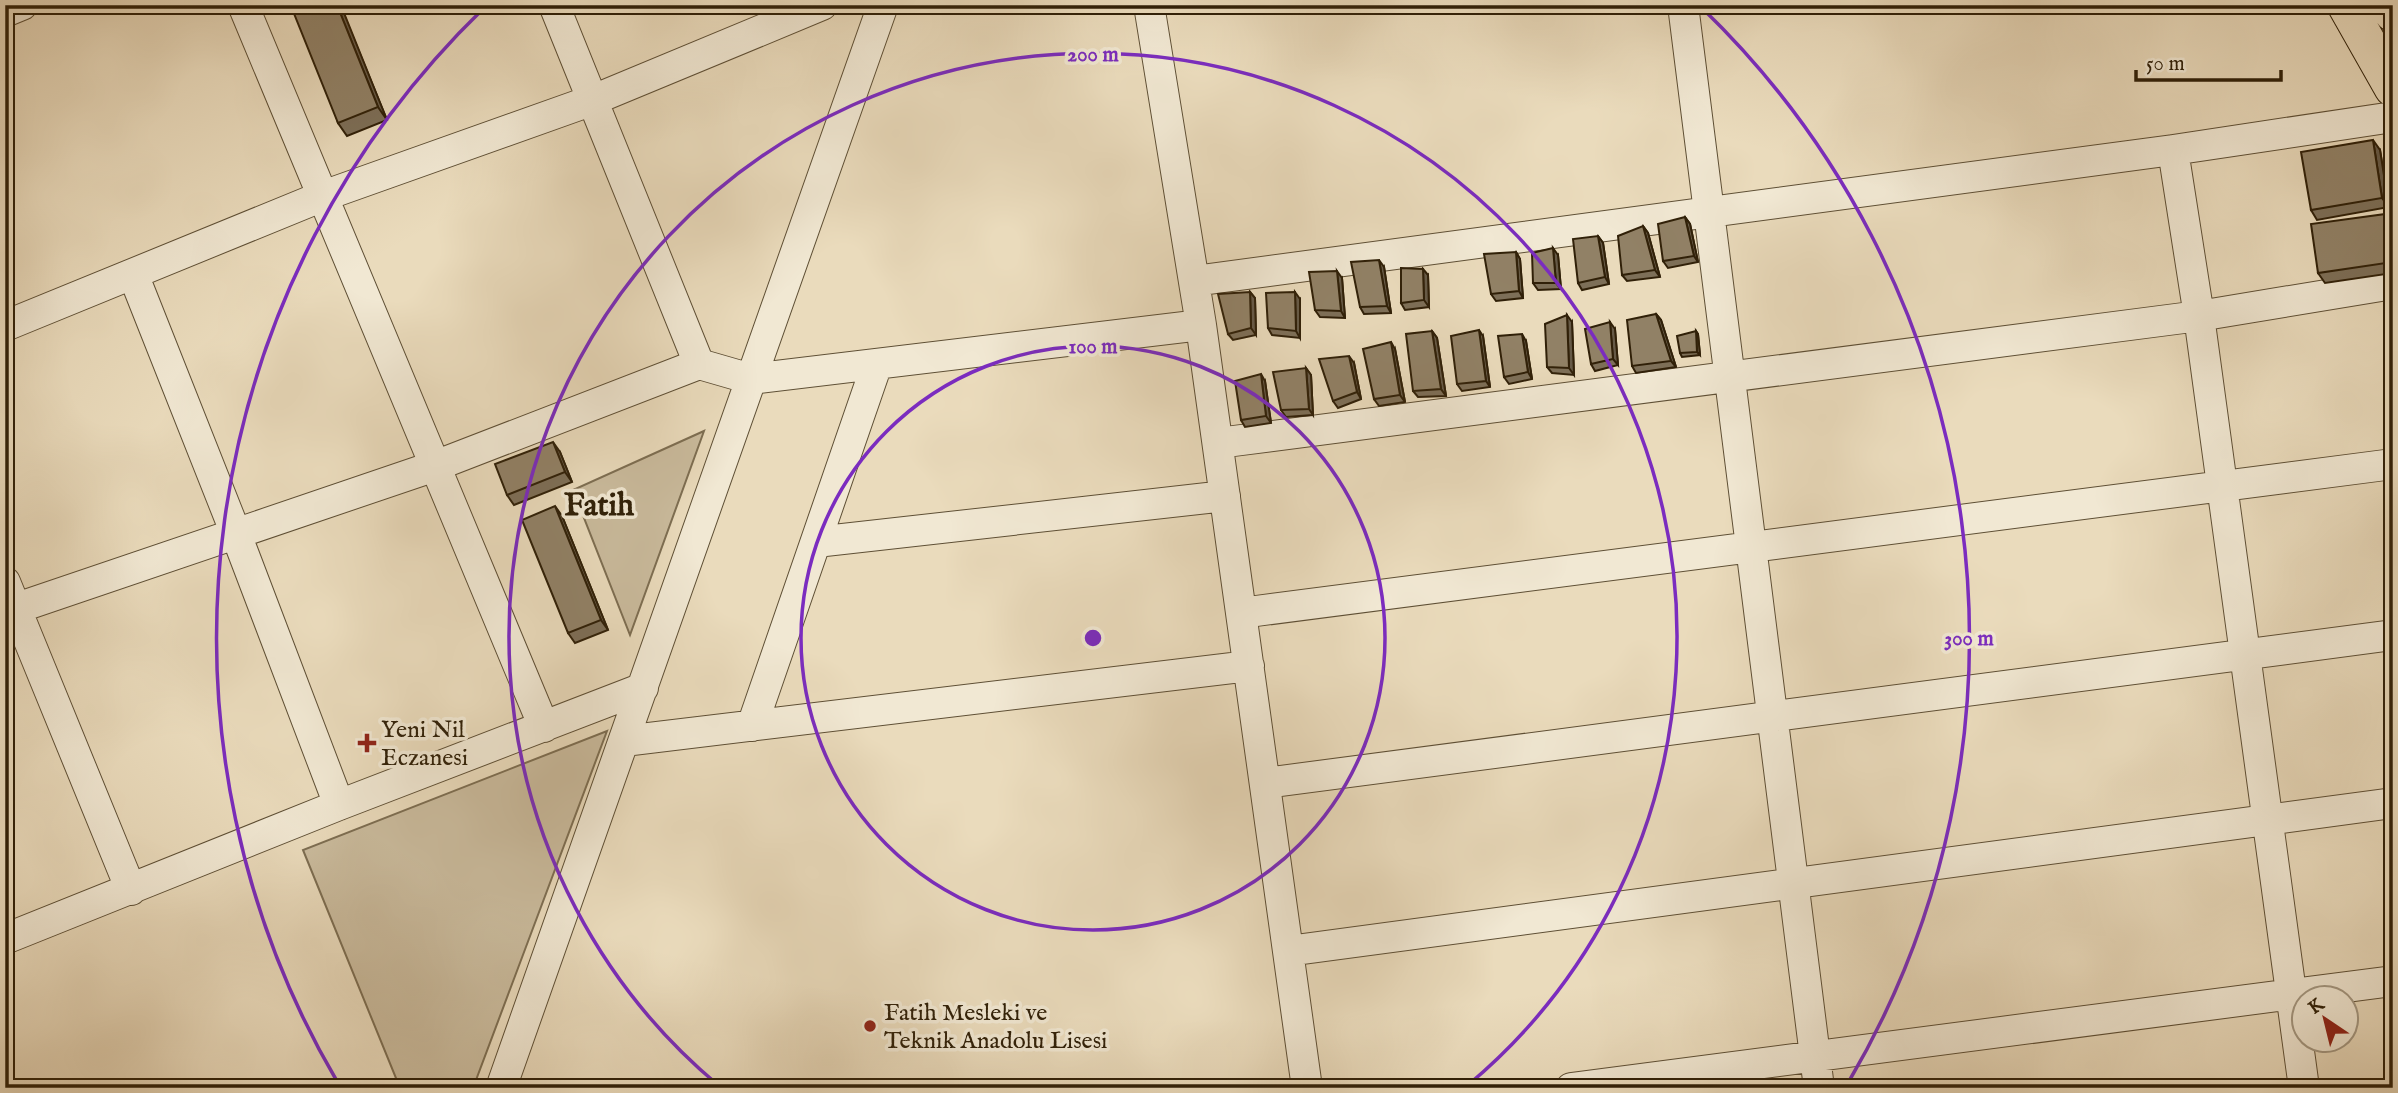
<svg xmlns="http://www.w3.org/2000/svg" width="2398" height="1093" font-family="'IM FELL English',serif">
	<style>
		.green { fill: #cabb9d; stroke: #7d6e52; stroke-width: 2 }
		.lines { fill: none; stroke-linecap: round; stroke-linejoin: round }
		.minor-casing { stroke: #5e4f35; stroke-width: 32 }
		.major-casing { stroke: #302008; stroke-width: 39 }
		.minor { stroke: #f1e8d3; stroke-width: 30 }
		.major { stroke: #eadbbc; stroke-width: 37 }
		.wall { fill: #7d6f58; stroke: #302008; stroke-width: 2 }
		.shaded-wall { fill: #665a47; stroke: #302008; stroke-width: 2 }
		.building { fill: #918166; stroke: #302008; stroke-width: 2 }
		.ring { fill: none; stroke: #7b2cbf; stroke-width: 3.5 }
		.poi-dot { fill: #8f2418; stroke: #f1e8d3; stroke-width: 2.5 }
		.labels { text-anchor: middle; stroke-width: 7; stroke-linejoin: round; paint-order: stroke }
		.poi-label { font-size: 24px; fill: #302008; stroke: #f1e8d3; text-anchor: start }
		.district-label { font-size: 32px; font-weight: bold; fill: #302008; stroke: #f1e8d3 }
		.centre { fill: #7b2cbf; stroke: #f1e8d3; stroke-width: 3.5 }
		.ring-label { font-size: 21px; text-anchor: middle; font-weight: bold; fill: #7b2cbf; stroke: #f1e8d3; stroke-width: 7; stroke-linejoin: round; paint-order: stroke }
	</style>
	<rect width="100%" height="100%" fill="#eadbbc"/>
	<filter id="stains"><feTurbulence type="fractalNoise" baseFrequency=".00286" numOctaves="4"/><feColorMatrix values="0 0 0 0 .2 0 0 0 0 .09 0 0 0 0 .02 0 0 0 .5 -.17"/></filter>
	<radialGradient id="worn" r=".72"><stop offset=".6" stop-color="#630" stop-opacity="0"/><stop offset="1" stop-color="#630" stop-opacity=".3"/></radialGradient>
	<!-- green -->
	<path class="green" d="M704,431l-74,204 -57,-145z
		M607,731l-134,357h-73l-97,-238z"/>
	<g class="lines">
		<defs>
			<path id="minor" d="M243,5l301,722
				M554,5l145,359 52,15 450,-54
				M1149,5l52,320 106,763
				M1683,5l136,1083
				M5,12l17,-7
				M2173,150l26,166 105,772
				M133,274l103,260 103,271
				M1194,281l979,-131 220,-33
				M5,326l318,-130 270,-96 229,-95
				M1218,443l981,-127 194,-32
				M816,542l409,-46
				M5,582l126,308
				M17,608l418,-142 264,-102
				M1241,613l1152,-149
				M752,726l125,-362
				M624,741l625,-75
				M1265,783l1128,-148
				M5,939l334,-134 304,-117
				M1288,951l1105,-148
				M501,1088l382,-1083
				M1571,1088l822,-107"/>
			<path id="major" d="M2346,5l47,83
				M2388,5l5,8"/>
		</defs>
		<!-- minor casing -->
		<use href="#minor" class="minor-casing"/>
		<!-- major casing -->
		<use href="#major" class="major-casing"/>
		<!-- minor -->
		<use href="#minor" class="minor"/>
		<!-- major -->
		<use href="#major" class="major"/>
	</g>
	<!-- wall -->
	<path class="wall" d="M307,5h33l47,115 -40,16 -9,-13z
		M2380,150l9,57 -72,13 -6,-10z
		M2393,213v60l-68,10 -7,-10z
		M1685,217l5,7 8,38 -30,6 -5,-7z
		M1643,226l5,7 12,44 -33,4 -5,-6z
		M1598,236l5,7 6,41 -27,6 -4,-7z
		M1516,252l4,7 3,39 -27,3 -5,-7z
		M1558,255l3,34 -23,1 -5,-7z
		M1384,267l7,46 -27,1 -4,-7z
		M1428,275l1,32 -24,3 -4,-7z
		M1342,278l3,40 -25,-1 -5,-7z
		M1250,292l5,6 1,37 -23,5 -5,-6z
		M1300,299v39l-28,-3 -4,-7z
		M1656,314l5,6 15,47 -40,6 -4,-7z
		M1572,322l2,53 -22,-2 -5,-6z
		M1615,329l3,36 -23,6 -4,-7z
		M1432,331l5,7 9,58 -28,1 -5,-6z
		M1696,331l2,3 2,21 -18,2 -2,-4z
		M1483,336l7,51 -28,4 -5,-7z
		M1526,341l6,38 -23,5 -5,-7z
		M1395,349l10,53 -26,4 -5,-7z
		M1354,363l7,36 -23,9 -5,-7z
		M1306,368l5,7 2,40 -27,2 -5,-7z
		M1265,381l6,42 -26,4 -4,-7z
		M560,452l12,30 -58,23 -7,-10z
		M562,516l46,114 -33,13 -7,-10z"/>
	<!-- shaded-wall -->
	<path class="shaded-wall" d="M337,5h3l2,3 45,112 -9,-13z
		M2373,140l7,10 9,57 -7,-9z
		M1685,217l5,7 8,38 -4,-6z
		M1643,226l5,7 12,44 -5,-7z
		M1598,236l5,7 6,41 -4,-7z
		M1553,248l5,7 3,34 -5,-6z
		M1516,252l4,7 3,39 -4,-7z
		M1379,260l5,7 7,46 -4,-7z
		M1423,269l5,6 1,32 -5,-7z
		M1337,271l5,7 3,40 -4,-7z
		M1250,292l5,6 1,37 -5,-7z
		M1295,292l5,7v39l-4,-7z
		M1656,314l5,6 15,47 -5,-6z
		M1567,315l5,7 2,53 -5,-7z
		M1610,322l5,7 3,36 -5,-6z
		M1479,330l4,6 7,51 -4,-6z
		M1432,331l5,7 9,58 -5,-7z
		M1696,331l2,3 2,21 -3,-3z
		M1522,334l4,7 6,38 -4,-7z
		M1391,342l4,7 10,53 -5,-7z
		M1349,356l5,7 7,36 -4,-7z
		M1306,368l5,7 2,40 -4,-6z
		M1261,374l4,7 6,42 -5,-7z
		M553,442l7,10 12,30 -7,-10z
		M555,506l7,10 46,114 -7,-10z"/>
	<!-- building -->
	<path class="building" d="M307,5h30l41,102 -40,16 -45,-112z
		M2373,140l9,58 -71,12 -10,-58z
		M2393,213v49l-75,11 -7,-49z
		M1685,217l9,39 -31,5 -5,-37z
		M1643,226l12,44 -33,5 -4,-39z
		M1598,236l7,41 -27,6 -5,-44z
		M1553,248l3,35h-23l-1,-30z
		M1516,252l3,39 -28,3 -7,-40z
		M1379,260l8,46 -27,1 -9,-45z
		M1401,268l22,1 1,31 -23,3z
		M1337,271l4,40 -26,-1 -6,-38z
		M1250,292l1,36 -23,6 -10,-40z
		M1295,292l1,39 -28,-3 -2,-35z
		M1656,314l15,47 -39,5 -5,-46z
		M1567,315l2,53 -22,-1 -2,-43z
		M1610,322l3,37 -22,5 -6,-35z
		M1479,330l7,51 -29,3 -6,-48z
		M1432,331l9,58 -28,2 -7,-57z
		M1696,331l1,21 -17,1 -3,-17z
		M1522,334l6,38 -24,5 -6,-41z
		M1391,342l9,53 -26,4 -11,-50z
		M1349,356l8,36 -24,9 -14,-42z
		M1306,368l3,41 -28,1 -8,-38z
		M1261,374l5,42 -25,4 -6,-39z
		M553,442l12,30 -58,23 -12,-31z
		M555,506l46,114 -33,13 -46,-113z"/>
	<!-- distance rings -->
	<g class="ring">
		<circle cx="1093" cy="638" r="292"/>
		<path d="M718 1085A584 584 0 1 1 1468 1085"/>
		<path d="M338 1083A876 876 0 0 1 484 8M1702 8A876 876 0 0 1 1848 1083"/>
	</g>
	<!-- markers -->
	<g class="poi-dot">
		<path d="M363.5 732.5h7v7h7v7h-7v7h-7v-7h-7v-7h7z"/>
		<circle cx="870" cy="1026" r="7"/>
	</g>
	<g class="labels">
		<!-- poi labels -->
		<g class="poi-label">
			<text x="381" y="737">Yeni Nil<tspan x="381" dy="28">Eczanesi</tspan></text>
			<text x="884" y="1020">Fatih Mesleki ve<tspan x="884" dy="28">Teknik Anadolu Lisesi</tspan></text>
		</g>
		<!-- district labels -->
		<g class="district-label">
			<text x="599" y="515">Fatih</text>
		</g>
	</g>
	<circle cx="1093" cy="638" r="10" class="centre"/>
	<g class="ring-label">
		<text x="1093" y="61">200 m</text>
		<text x="1093" y="353">100 m</text>
		<text x="1969" y="645">300 m</text>
	</g>
	<!-- margin -->
	<rect width="2398" height="1093" fill="none" stroke="#eadbbc" stroke-width="28"/>
	<rect x="7" y="7" width="2384" height="1079" fill="none" stroke="#302008" stroke-width="3.5"/>
	<rect x="14" y="14" width="2370" height="1065" fill="none" stroke="#302008" stroke-width="2"/>
	<!-- north arrow -->
	<g transform="translate(2325 1019) rotate(325)"><circle r="33" fill="#f1e8d3" stroke="#a49882" stroke-width="2"/>
	<path d="M0-5L12 26L0 18L-12 26Z" fill="#8f2418"/>
	<text y="-10" font-size="19" font-weight="bold" text-anchor="middle" fill="#302008">K</text>
	</g>
	<!-- scale -->
	<path d="M2136 70v10h145v-10" fill="none" stroke="#302008" stroke-width="3.5"/>
	<text x="2146" y="70" font-size="21" fill="#302008" stroke="#f1e8d3" stroke-width="5" paint-order="stroke">50 m</text>
	<rect width="100%" height="100%" filter="url(#stains)"/>
	<rect width="100%" height="100%" fill="url(#worn)"/>
</svg>
